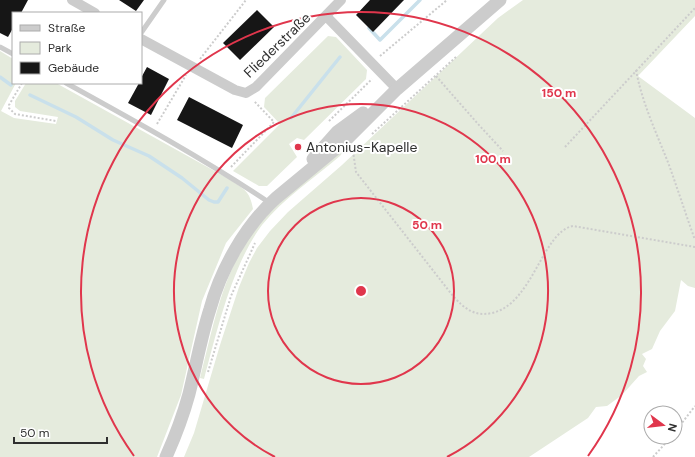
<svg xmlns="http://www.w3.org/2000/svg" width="695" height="457" font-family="'DM Sans',sans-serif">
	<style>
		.green { fill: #e5ebdd }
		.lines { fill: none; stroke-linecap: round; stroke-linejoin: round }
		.stream { stroke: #c9e0eb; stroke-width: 3.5 }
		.building { fill: #161616 }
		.path { stroke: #ccc; stroke-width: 2; stroke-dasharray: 2 2; stroke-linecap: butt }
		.service { stroke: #ccc; stroke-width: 5 }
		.minor { stroke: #ccc; stroke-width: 10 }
		.tertiary { stroke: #ccc; stroke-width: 13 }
		.ring { fill: none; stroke: #e0364c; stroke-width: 2 }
		.poi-dot { fill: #e0364c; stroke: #fff; stroke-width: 1.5 }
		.labels { text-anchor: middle; stroke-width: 4; stroke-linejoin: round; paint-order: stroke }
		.street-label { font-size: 14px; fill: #2f2f2f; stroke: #fff }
		.poi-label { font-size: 14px; fill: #2f2f2f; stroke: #fff; text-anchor: start }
		.centre { fill: #e0364c; stroke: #fff; stroke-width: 2 }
		.ring-label { font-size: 12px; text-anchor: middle; font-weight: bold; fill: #e0364c; stroke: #fff; stroke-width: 4; stroke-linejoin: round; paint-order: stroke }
	</style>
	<rect width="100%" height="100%" fill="#fff"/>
	<!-- green -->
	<path class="green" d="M523,0h172v16l-57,60 57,42v170l-7,-2 -7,-6 -6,31 -15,20 -8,18 -10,5 4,5 -3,7 4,6 -8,4 -17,19 -15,11 -11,1 -8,11 -59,39h-345l10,-24 26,-88 19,-58 10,-24 8,-15 13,-17 18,-19 54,-47 156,-147z
		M328,36l8,1 31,33 -1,9 -62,61 -7,-2 -8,6 8,13 -30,29h-8l-26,-15 47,-47 -16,-17 1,-9z
		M0,51l13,8v24h3l-15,28 13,7 42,6 2,-7 -38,-6 -5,-4v-6l11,-18h30l173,96c15,10 21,12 24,30l-27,34 -24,58 -21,94 -24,62h-157z
		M346,148l-6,8c-26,22 -57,43 -78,69 -30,40 -45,106 -58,154l-4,-1c13,-50 22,-105 54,-147 25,-33 61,-57 92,-83z"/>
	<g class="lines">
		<!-- stream -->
		<path class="stream" d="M369,28l11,12 40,-40
			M0,77l11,8
			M30,95l46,22 37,23 36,16 33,22 27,22 5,2h4l9,-14
			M291,118l49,-61"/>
	</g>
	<!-- building -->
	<path class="building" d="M0,0h28l-7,13h-8v15l-5,9 -8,-4z
		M119,0h25l-8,11z
		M370,0h34l-31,32 -17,-17z
		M257,10l17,17 -34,33 -17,-17z
		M147,67l22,12 -18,36 -23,-12 11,-20h2v-5z
		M189,97l54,28 -11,23 -55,-28z"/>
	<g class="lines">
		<!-- path -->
		<path class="path" d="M380,56l67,-56
			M200,59l46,-59
			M636,70c6,33 21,64 33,95 9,25 17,50 26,75
			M436,76l42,48 25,27
			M22,83l-13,22v3l6,6 41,7
			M329,121l43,-42
			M157,124l29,-49
			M372,134l85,-78
			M565,147l130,-139
			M353,151l3,21 97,124c11,12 21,21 39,17 41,-9 50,-81 81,-87l122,21
			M231,167l43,-45 -20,-21
			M208,372l23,-76 24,-53
			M675,432l20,-26
			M653,457l18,-20"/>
		<!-- service -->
		<path class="service" d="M141,33l23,-33
			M0,47l13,7
			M66,83c69,38 138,76 204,120"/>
		<!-- minor -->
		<path class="minor" d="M72,0l23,13
			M326,16l71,73
			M141,39l94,51 11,3 10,-6 85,-87"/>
		<!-- tertiary -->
		<path class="tertiary" d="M313,159l24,-27 26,-19
			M166,457c9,-20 17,-41 23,-63 7,-28 12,-57 21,-85 11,-40 35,-83 66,-111l69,-57 52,-52 103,-89"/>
	</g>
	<!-- distance rings -->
	<g class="ring">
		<circle cx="361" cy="291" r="93"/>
		<path d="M275 457A187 187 0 1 1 447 457"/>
		<path d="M134 456A280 280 0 1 1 588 456"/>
	</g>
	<!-- markers -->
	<circle class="poi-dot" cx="298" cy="147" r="4"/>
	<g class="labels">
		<!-- street labels -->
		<g class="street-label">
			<text transform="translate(277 45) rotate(-44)" y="5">Fliederstraße</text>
		</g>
		<!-- poi labels -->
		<g class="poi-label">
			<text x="306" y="152">Antonius-Kapelle</text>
		</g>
	</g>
	<circle cx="361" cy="291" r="6" class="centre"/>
	<g class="ring-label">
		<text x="559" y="97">150 m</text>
		<text x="493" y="163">100 m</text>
		<text x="427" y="229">50 m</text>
	</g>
	<!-- legend -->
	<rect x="12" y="12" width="130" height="72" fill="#ffffff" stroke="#acacac"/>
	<rect x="20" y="25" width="20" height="6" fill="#cccccc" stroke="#acacac"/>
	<text x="48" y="32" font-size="12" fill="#2f2f2f">Straße</text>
	<rect x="20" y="42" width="20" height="12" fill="#e5ebdd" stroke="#acacac"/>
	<text x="48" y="52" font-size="12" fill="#2f2f2f">Park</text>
	<rect x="20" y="62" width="20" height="12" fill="#161616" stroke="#acacac"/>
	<text x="48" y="72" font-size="12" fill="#2f2f2f">Gebäude</text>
	<!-- north arrow -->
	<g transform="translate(663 425) rotate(105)"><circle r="19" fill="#ffffff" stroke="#acacac"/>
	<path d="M0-3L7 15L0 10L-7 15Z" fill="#e0364c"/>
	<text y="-6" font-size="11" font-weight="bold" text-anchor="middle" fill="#2f2f2f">N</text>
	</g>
	<!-- scale -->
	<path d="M14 437v6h93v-6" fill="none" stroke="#2f2f2f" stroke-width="2"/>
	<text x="20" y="437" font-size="12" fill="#2f2f2f" stroke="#ffffff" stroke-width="3" paint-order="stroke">50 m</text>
</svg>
